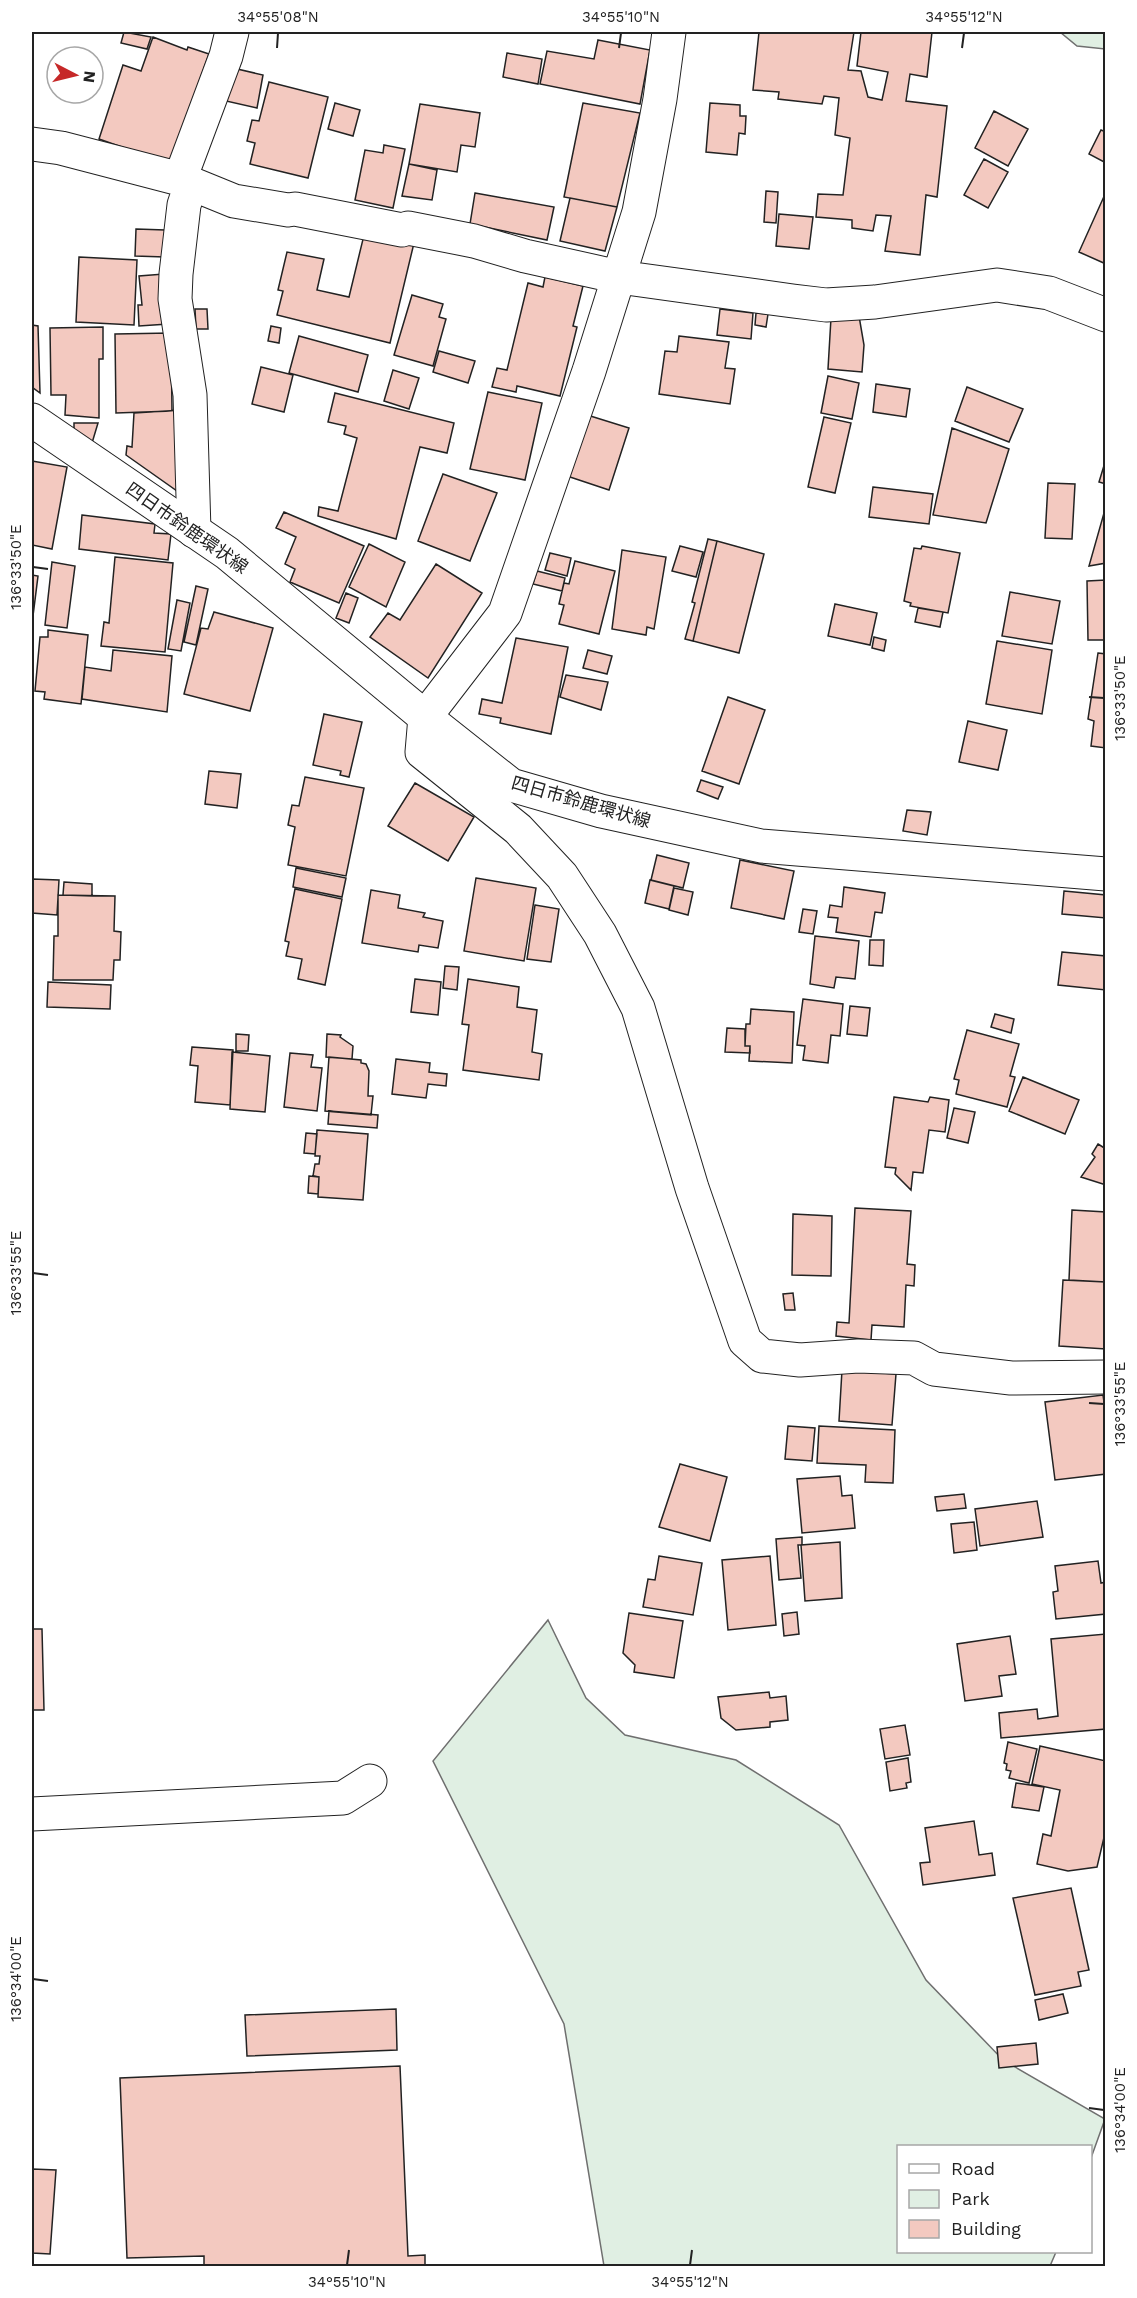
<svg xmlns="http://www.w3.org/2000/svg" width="1137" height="2298" font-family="'Work Sans','Noto Sans JP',sans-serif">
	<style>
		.green { fill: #e0efe3; stroke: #6f6f6f; stroke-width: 1.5 }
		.building { fill: #f3c9c0; stroke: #222; stroke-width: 1.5 }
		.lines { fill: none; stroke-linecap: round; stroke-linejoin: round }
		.minor-casing { stroke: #222; stroke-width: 35 }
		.major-casing { stroke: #222; stroke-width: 35 }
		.minor { stroke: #fff; stroke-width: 33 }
		.major { stroke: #fff; stroke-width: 33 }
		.ticks { fill: none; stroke: #222; stroke-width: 2 }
		.labels { text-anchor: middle; stroke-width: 4.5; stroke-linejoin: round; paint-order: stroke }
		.street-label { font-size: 18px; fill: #222; stroke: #fff }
		.neatline { fill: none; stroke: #222; stroke-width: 2 }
		.ticks-label { font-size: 15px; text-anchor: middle; fill: #222 }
	</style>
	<rect width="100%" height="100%" fill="#fff"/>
	<!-- green -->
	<path class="green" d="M1060,32h45v17l-28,-3z
		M548,1620l38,78 39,37 111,25 103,65 87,155 77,80 102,59 -14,39 -1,-12h-192v106h158l-6,14h-446l-40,-242 -131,-263z"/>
	<!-- building -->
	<path class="building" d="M124,32l27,5 -4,12 -26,-6z
		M759,32h95l-6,38 13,1 7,26 14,3 6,-28 -31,-6 4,-34h71l-5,45 -17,-3 -4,27 41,5 -10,91 -11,-2 -6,60 -35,-4 6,-35 -15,-1 -3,16 -21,-3v-8l-36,-3 2,-23 25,1 7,-57 -15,-3 4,-37 -15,-2 -2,8 -44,-5 1,-7 -26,-2z
		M153,37l34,13 1,-3 21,7 -39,110 -71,-25 24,-74 18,6z
		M598,40l52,10 -10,54 -100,-20 7,-33 47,8z
		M507,53l35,6 -4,25 -35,-7z
		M233,68l30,7 -6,33 -31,-7z
		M269,82l59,15 -20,81 -58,-14 5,-21 -8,-2 5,-21 7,1z
		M335,103l25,7 -7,26 -25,-7z
		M583,103l57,10 -23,94 -53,-10z
		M710,103l30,2v11h6l-1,18 -6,-1 -2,22 -31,-3z
		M420,104l60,9 -5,34 -14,-2 -4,27 -48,-8z
		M994,111l34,18 -20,37 -33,-18z
		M1101,130l5,2v31l-17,-9z
		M384,145l21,4 -12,59 -38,-8 10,-50 18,3z
		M984,159l24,13 -20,36 -24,-13z
		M409,164l28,6 -5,30 -30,-4z
		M766,191l12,1 -2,31 -12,-1z
		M1106,192v72l-27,-12z
		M475,193l79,14 -7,33 -77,-16z
		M570,198l47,9 -12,44 -45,-10z
		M779,214l34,3 -4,32 -33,-3z
		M136,229l29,1v27l-30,-1z
		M364,235l50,8 -24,100 -113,-28 6,-24 -5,-1 9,-38 37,7 -7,31 32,7z
		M79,257l58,3 -3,65 -58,-3z
		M164,274l4,50 -29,2 -1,-21h4l-3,-29z
		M545,277l38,9 -10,40 4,1 -17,69 -43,-10 -1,6 -24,-5 5,-19 10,2 21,-87 15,4z
		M412,295l31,9 -4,13 7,2 -13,47 -39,-11z
		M195,309h12l1,20h-12z
		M720,309l33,4 -2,26 -34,-4z
		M756,313l12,1 -2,13 -11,-2z
		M859,316l5,29 -2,27 -34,-3 3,-51z
		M32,325l6,1 2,67 -8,-6z
		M271,326l10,2 -2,15 -11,-2z
		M103,327v32h-4v59l-34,-3 1,-20h-15l-1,-67z
		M171,333l1,78 -56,2 -1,-79z
		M299,336l69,19 -10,37 -69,-19z
		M679,336l50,6 -4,26 10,1 -5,35 -71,-10 6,-43 12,1z
		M439,351l36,10 -7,22 -35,-11z
		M261,367l32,8 -9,37 -32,-8z
		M393,370l26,8 -10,31 -25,-8z
		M828,376l31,7 -7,36 -31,-6z
		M876,384l34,5 -4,28 -33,-5z
		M967,387l56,22 -14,33 -54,-21z
		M488,392l54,11 -17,77 -55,-11z
		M335,393l119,30 -7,30 -27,-6 -24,92 -78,-23 1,-9 19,4 19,-73 -13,-4 2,-8 -18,-4z
		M182,410l5,88 -61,-43 1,-9 5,1 2,-34z
		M584,414l45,14 -20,62 -45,-15z
		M824,417l27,6 -16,70 -27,-6z
		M74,423h24l-6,20 -18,-12z
		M952,428l57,21 -23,74 -53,-8z
		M1106,459v25l-7,-2z
		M32,461l35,6 -15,82 -20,-4z
		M443,474l54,19 -27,68 -52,-20z
		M1048,483l27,1 -3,55 -27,-1z
		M873,487l60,7 -4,30 -60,-7z
		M1106,506v57l-17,3z
		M284,512l80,34 -25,57 -49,-21 5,-13 -10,-5 11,-27 -20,-9z
		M82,515l73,9 -1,9 17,1 -3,26 -89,-11z
		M708,539l9,2 -24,100 -8,-2 10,-36 -3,-1z
		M717,541l47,13 -25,99 -46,-12z
		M369,544l36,18 -19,45 -37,-20z
		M680,546l23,6 -7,25 -24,-6z
		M922,546l38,7 -12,60 -38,-7 1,-3 -7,-2 10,-53 7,1z
		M622,550l44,7 -12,72 -7,-2 -1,8 -34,-6z
		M550,553l21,5 -4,18 -22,-6z
		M115,557l58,6 -8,89 -64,-6 3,-24 5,1z
		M575,561l40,10 -16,63 -40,-10 5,-19 -5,-1 5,-21 5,1z
		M52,562l23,4 -8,62 -22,-3z
		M436,564l46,29 -54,85 -58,-41 18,-24 12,7z
		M537,571l28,7 -3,13 -29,-7z
		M32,575l6,1 -6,48z
		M1106,580v60h-18l-1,-59z
		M196,586l12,3 -12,56 -12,-3z
		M1010,592l50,9 -8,43 -50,-8z
		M346,593l12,5 -9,25 -13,-5z
		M177,600l13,3 -9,48 -13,-2z
		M835,604l42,9 -7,32 -42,-9z
		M918,608l25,4 -3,15 -25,-5z
		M214,612l59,16 -23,83 -66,-17 17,-66 7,1z
		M48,630l40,5 -7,69 -37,-5 1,-7 -10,-1 5,-54h8z
		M874,637l12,3 -2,11 -12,-3z
		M516,638l52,9 -17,87 -51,-11 1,-5 -22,-4 3,-15 20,4z
		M997,641l55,9 -10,64 -56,-10z
		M113,650l59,6 -5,56 -85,-13 3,-32 26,4z
		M588,650l24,6 -5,18 -24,-6z
		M1098,653l8,1v94l-15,-2 3,-25 -6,-2z
		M566,675l42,7 -7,28 -41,-13z
		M728,697l37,13 -26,74 -37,-13z
		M324,714l38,8 -13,55 -9,-2 1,-4 -28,-6z
		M968,721l39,9 -9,40 -39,-8z
		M209,771l32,3 -4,34 -32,-4z
		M305,777l59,11 -18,88 -58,-11 7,-38 -7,-2 4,-20 7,1z
		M701,780l22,7 -5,12 -21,-8z
		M415,783l59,34 -26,44 -60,-35z
		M907,810l24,2 -4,23 -24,-4z
		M657,855l32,8 -6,25 -32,-8z
		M740,860l54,11 -10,48 -53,-11z
		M296,868l50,10 -4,19 -49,-10z
		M476,878l60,10 -12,73 -60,-10z
		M32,879l27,1 -2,35 -25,-2z
		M650,880l24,6 -5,23 -24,-6z
		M64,882l28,2v12l-29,-1z
		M844,887l41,6 -3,20 -7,-1 -4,25 -35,-5 2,-14 -10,-1 2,-12 12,2z
		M674,888l19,4 -5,23 -19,-5z
		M295,889l47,10 -17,86 -27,-6 4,-20 -16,-3 3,-14 -4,-1z
		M371,890l29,5 -2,13 27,5 -2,4 20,4 -5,27 -19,-3 -1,7 -56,-9z
		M1064,891l42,4v23l-44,-4z
		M58,895l57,1 -1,35 7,1 -1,28h-6l-1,20h-60l1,-44h4z
		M535,905l24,4 -8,53 -24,-3z
		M803,909l14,2 -4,23 -14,-2z
		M815,936l44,5 -4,38 -19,-2 -2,11 -24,-4z
		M870,940h14l-1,26 -14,-1z
		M1062,952l44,4v34l-48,-5z
		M445,966l14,1 -2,23 -14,-2z
		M415,979l26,3 -3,33 -27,-3z
		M468,979l51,8 -2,20 20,3 -5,42 10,2 -3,26 -76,-10 6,-45 -7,-1z
		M48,982l63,3 -1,24 -63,-2z
		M803,999l40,5 -3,32 -9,-1 -3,28 -25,-3 2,-14 -8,-1z
		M850,1006l20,2 -3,28 -20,-2z
		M751,1009l43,3 -2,51 -43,-2 1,-15h-5l1,-22h4z
		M995,1014l19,5 -3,14 -20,-6z
		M727,1028l18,1v17h5v7l-25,-1z
		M967,1030l52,14 -9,32 5,1 -8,30 -51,-13 3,-14 -5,-1z
		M236,1034l13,1 -1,16h-12z
		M327,1034l14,1 -1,2 13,9 -1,13 -26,-2z
		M192,1047l41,3 -3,55 -35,-3 3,-36 -8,-1z
		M232,1052l38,4 -5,56 -35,-3z
		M290,1053l23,2 -2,12 11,1 -5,43 -33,-4z
		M329,1057l32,3v3l5,1 3,7 -1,25h5l-2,19 -46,-4z
		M396,1059l34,4 -1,9 18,2 -1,12 -18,-2 -2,14 -34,-4z
		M1023,1077l56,23 -14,34 -56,-23z
		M894,1097l34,5 2,-5 19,3 -4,32 -16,-2 -6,43 -10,-1 -2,18 -16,-16 1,-6 -11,-1z
		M954,1108l21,4 -7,31 -21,-5z
		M329,1111l49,4 -1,13 -49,-4z
		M317,1130l51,4 -5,66 -45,-3 1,-20 -6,-1 2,-12h4l1,-8h-5z
		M306,1133l11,1 -2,20 -11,-1z
		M1098,1144l8,5v36l-25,-8 14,-20 -3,-3z
		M309,1176l10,1 -1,17 -10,-1z
		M855,1208l56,3 -4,53 8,1 -1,21 -8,-1 -2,42 -32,-2 -1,15 -35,-4 1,-14 12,1z
		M1072,1210l34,2v70l-37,-2z
		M793,1214l39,2 -1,60 -39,-1z
		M1063,1280l43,2v67l-47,-3z
		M793,1293l2,17h-10l-2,-16z
		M842,1370l54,4 -4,51 -53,-4z
		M1103,1395l3,21v58l-51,6 -10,-78z
		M788,1426l27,2 -3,33 -27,-2z
		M819,1426l76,4 -2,53 -28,-1 1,-17 -49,-2z
		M680,1464l47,13 -17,64 -51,-14z
		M840,1476l2,20 10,-1 3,33 -53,5 -5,-54z
		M964,1494l2,14 -29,3 -2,-14z
		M1037,1501l6,36 -63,9 -5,-37z
		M974,1522l3,28 -23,3 -3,-29z
		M802,1537v8h-4l3,33 -22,2 -3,-41z
		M840,1542l2,56 -37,3 -4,-56z
		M659,1556l43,7 -9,52 -50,-8 5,-28 7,1z
		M770,1556l6,69 -48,5 -6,-70z
		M1098,1561l3,22 5,-1v32l-50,5 -3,-27 5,-1 -3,-25z
		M797,1612l2,22 -15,2 -2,-22z
		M629,1613l54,8 -9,57 -40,-6 1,-7 -12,-12z
		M32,1629h10l2,81h-12z
		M1106,1634v95l-105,9 -2,-25 38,-4 1,10 20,-3 -7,-77z
		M1010,1636l6,38 -17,2 3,20 -37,5 -8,-57z
		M769,1692l1,6 16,-2 2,24 -18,2v5l-34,3 -15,-12 -3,-21z
		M905,1725l5,30 -25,4 -5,-30z
		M1008,1742l29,7 -8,34 -20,-5 2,-7 -5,-1 1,-6 -3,-1z
		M1040,1746l66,15v68l-9,38 -29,4 -31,-7 6,-30 8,2 9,-46 -28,-6z
		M908,1758l3,24 -5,1 1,5 -17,3 -4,-29z
		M1016,1783l28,4 -5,24 -27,-4z
		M974,1821l5,34 13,-2 3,22 -72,10 -3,-22 10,-1 -5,-34z
		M1071,1888l18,82 -11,2 3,14 -46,9 -22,-97z
		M1063,1994l5,19 -29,7 -4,-20z
		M396,2009l1,41 -150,6 -2,-41z
		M1036,2043l2,21 -39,4 -2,-21z
		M400,2066l8,190 17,-1v11h-221v-10l-77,2 -7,-180z
		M32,2169l24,1 -6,84 -18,-1z"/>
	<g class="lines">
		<defs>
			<path id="minor" d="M669,32l-9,67 -21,113 -50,159 -84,242 -80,104 -3,35 96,77 44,47 38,58 38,74 54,180 53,153 17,15 38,4 58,-4 56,2 20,11 77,9 95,-1
				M32,144l29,4 119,31 54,22 54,9 7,-1 107,21 6,-2 66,13 51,15 94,21 174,24 33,4 49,-3 122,-17 52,8 57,22
				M180,179l46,-123 6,-24
				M191,184l-7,21 -8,69 -1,25 15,96 4,136
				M32,1814l311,-16 27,-17"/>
			<path id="major" d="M32,420l195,133 198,164 86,68 90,26 160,35 345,28"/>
		</defs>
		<!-- minor casing -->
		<use href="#minor" class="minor-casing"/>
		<!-- major casing -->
		<use href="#major" class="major-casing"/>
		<!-- minor -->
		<use href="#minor" class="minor"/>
		<!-- major -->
		<use href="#major" class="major"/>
	</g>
	<!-- ticks -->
	<path class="ticks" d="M277,48l1,-15M619,48l2,-15M962,48l2,-15M33,567l15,2M1089,697l15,1M33,1273l15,2M1089,1403l15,1M33,1979l15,2M1089,2108l15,2M347,2265l2,-15M690,2265l2,-15"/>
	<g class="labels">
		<!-- street labels -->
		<g class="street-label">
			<text transform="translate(187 528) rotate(35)" y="6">四日市鈴鹿環状線</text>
			<text transform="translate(581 802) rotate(16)" y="6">四日市鈴鹿環状線</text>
		</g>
	</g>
	<!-- border -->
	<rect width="1137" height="2298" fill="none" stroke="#ffffff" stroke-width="66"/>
	<!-- legend -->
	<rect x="897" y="2145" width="195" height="108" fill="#ffffff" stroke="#a7a7a7" stroke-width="1.5"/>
	<rect x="909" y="2164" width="30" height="9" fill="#ffffff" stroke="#a7a7a7" stroke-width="1.5"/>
	<text x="951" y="2175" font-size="18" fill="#222222">Road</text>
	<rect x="909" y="2190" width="30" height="18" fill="#e0efe3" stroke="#a7a7a7" stroke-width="1.5"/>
	<text x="951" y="2205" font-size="18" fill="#222222">Park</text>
	<rect x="909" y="2220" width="30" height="18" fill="#f3c9c0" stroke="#a7a7a7" stroke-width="1.5"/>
	<text x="951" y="2235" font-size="18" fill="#222222">Building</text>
	<!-- north arrow -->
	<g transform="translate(75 75) rotate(97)"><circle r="28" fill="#ffffff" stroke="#a7a7a7" stroke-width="1.5"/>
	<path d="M0-4.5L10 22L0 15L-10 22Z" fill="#c62828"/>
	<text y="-9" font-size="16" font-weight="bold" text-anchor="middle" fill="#222222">N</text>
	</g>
	<rect x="33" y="33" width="1071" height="2232" class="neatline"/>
	<g class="ticks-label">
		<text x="278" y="22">34°55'08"N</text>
		<text x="621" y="22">34°55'10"N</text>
		<text x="964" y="22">34°55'12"N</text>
		<text transform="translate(16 567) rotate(-90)" y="5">136°33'50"E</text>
		<text transform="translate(1120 698) rotate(-90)" y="5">136°33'50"E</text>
		<text transform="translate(16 1273) rotate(-90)" y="5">136°33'55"E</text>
		<text transform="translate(1120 1404) rotate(-90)" y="5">136°33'55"E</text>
		<text transform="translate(16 1979) rotate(-90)" y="5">136°34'00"E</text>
		<text transform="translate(1120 2110) rotate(-90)" y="5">136°34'00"E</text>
		<text x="347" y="2287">34°55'10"N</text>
		<text x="690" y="2287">34°55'12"N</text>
	</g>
</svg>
